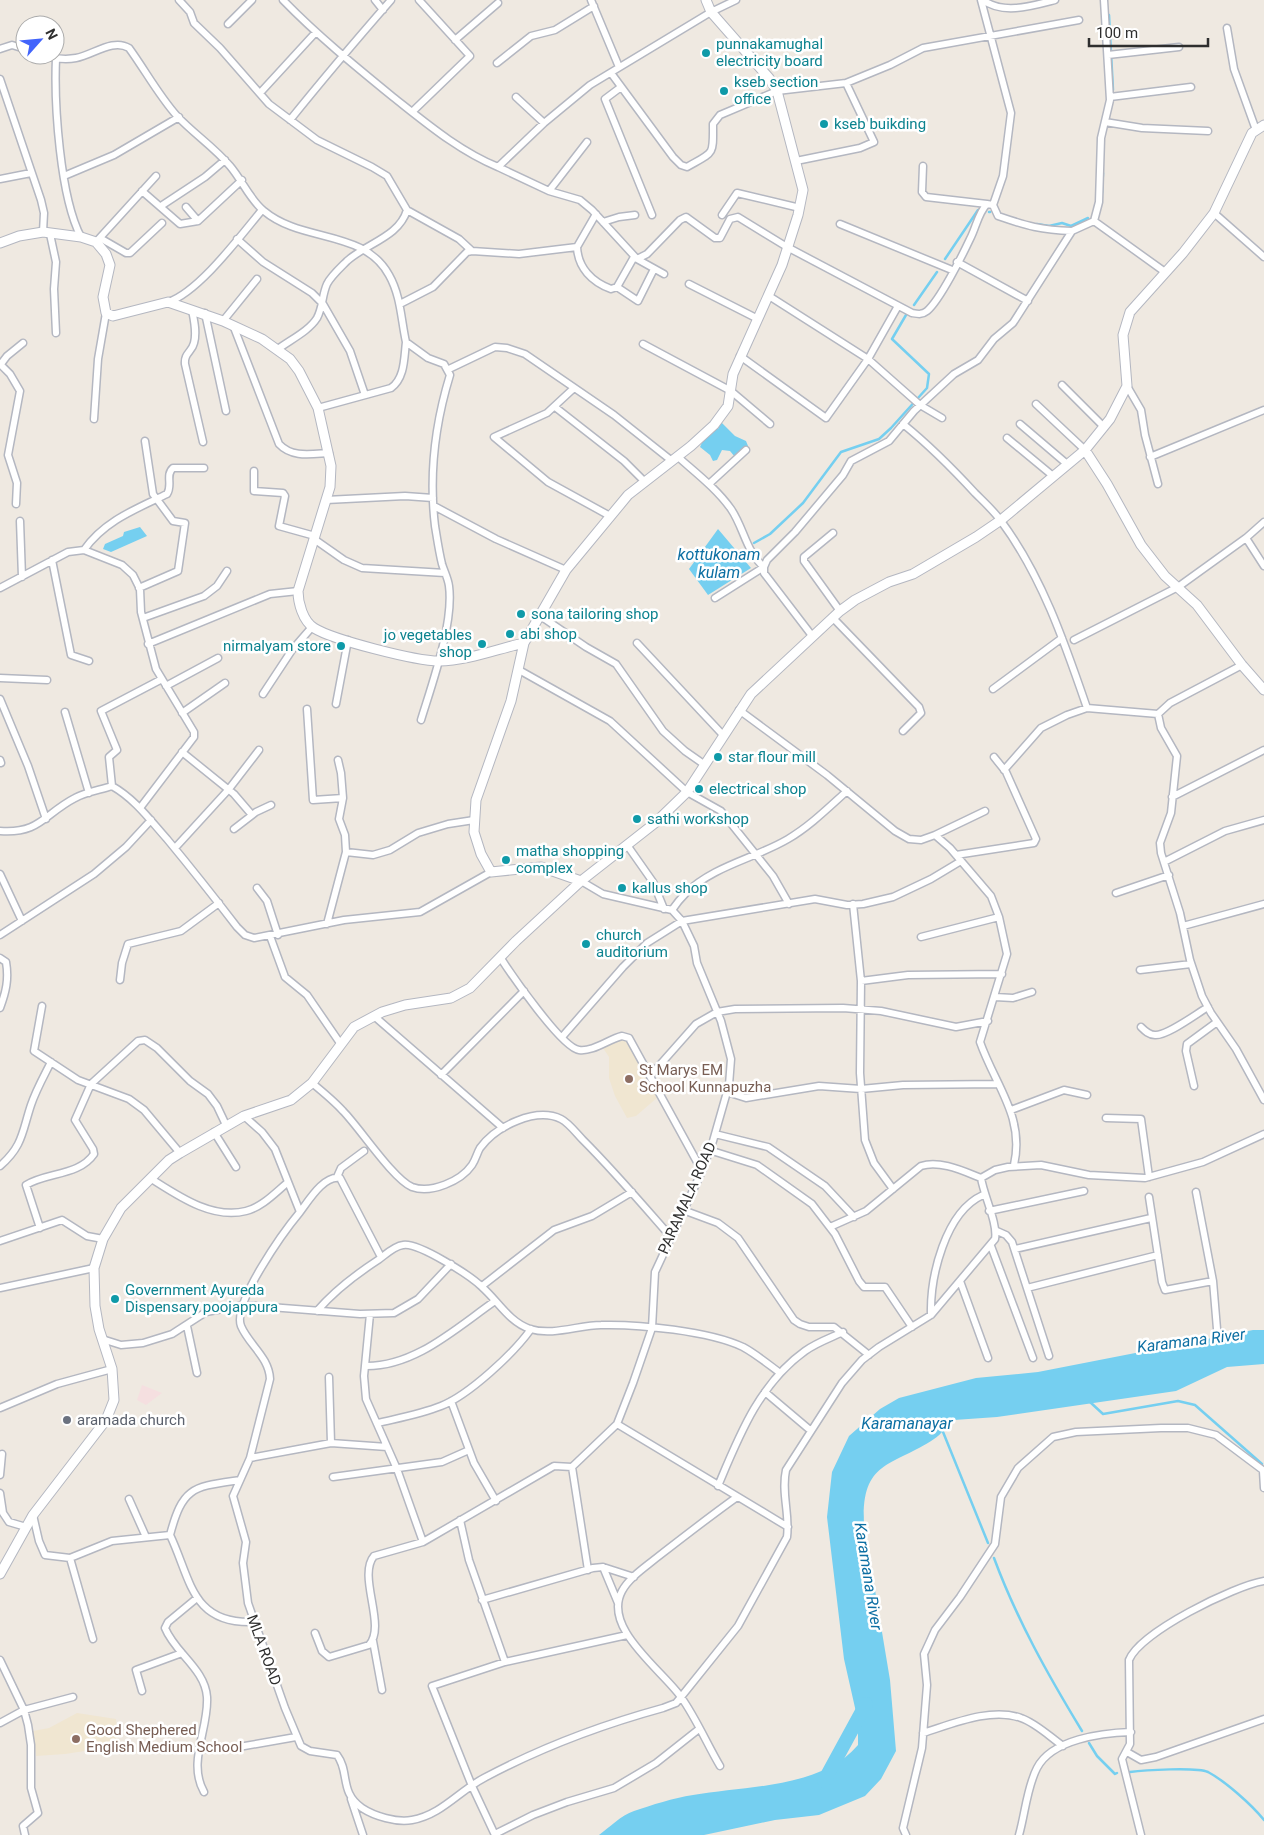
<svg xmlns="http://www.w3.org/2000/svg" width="1264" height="1835" font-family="Roboto,sans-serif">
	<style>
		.education { fill: #f0e6d1 }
		.medical { fill: #f5dfe0 }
		.water { fill: #75cff0 }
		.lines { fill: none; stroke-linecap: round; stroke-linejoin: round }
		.stream { stroke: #75cff0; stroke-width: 2.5 }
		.river { stroke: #75cff0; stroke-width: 14 }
		.street-casing { stroke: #b4b7c1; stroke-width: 9 }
		.secondary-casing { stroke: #b4b7c1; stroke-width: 11 }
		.street { stroke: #fff; stroke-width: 6 }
		.secondary { stroke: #fff; stroke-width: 9 }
		.culture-dot { fill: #0f9aa8; stroke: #fff; stroke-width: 2 }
		.education-dot { fill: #8d6e63; stroke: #fff; stroke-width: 2 }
		.worship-dot { fill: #6b7280; stroke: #fff; stroke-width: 2 }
		.labels { text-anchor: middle; stroke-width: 5; stroke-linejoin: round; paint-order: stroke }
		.culture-label { font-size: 15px; fill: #0d838f; stroke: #fff; text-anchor: start }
		.education-label { font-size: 15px; fill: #785e54; stroke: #fff; text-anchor: start }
		.street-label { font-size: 15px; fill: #2e2e2e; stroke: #fff }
		.worship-label { font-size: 15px; fill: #5b616d; stroke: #fff; text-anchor: start }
		.water-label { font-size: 16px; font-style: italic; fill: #0d6fa3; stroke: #fff }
	</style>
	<rect width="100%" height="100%" fill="#efe9e1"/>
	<!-- education -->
	<path class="education" d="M620,1038l7,2 31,57 -22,19 -9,2 -12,-22 -6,-18v-21l-6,-9v-3z
		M77,1713l39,6 2,27 -53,8 -29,2 -3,-25 16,-3z"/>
	<!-- medical -->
	<path class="medical" d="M142,1385l20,8 -16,12 -9,-5z"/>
	<!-- water -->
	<path class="water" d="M721,422l14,14 11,5 2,5h-3l-10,11 -5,-6 -8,-1 -5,10 -4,1 -3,-6 -10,-8 5,-11 10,-9 3,2z
		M140,527l7,9 -36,16 -8,-3 2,-5 18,-8 1,-4z
		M718,529l33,39 -43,27 -19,-26z
		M1253,1330h11v34l-37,3 -51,24 -179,26 -43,3c-7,5 -12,14 -20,19 -42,28 -73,21 -70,85l26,156 6,71 -15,28 -16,17 -46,19 -44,5 -71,15h-105c10,-7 22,-20 35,-24 18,-6 39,-13 59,-16 53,-9 129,-7 165,-50v-24l-14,-62 -17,-142 5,-45 17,-36 31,-27 19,-11 77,-20 62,-6z"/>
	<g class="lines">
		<!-- stream -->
		<path class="stream" d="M1109,15l4,75
			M1102,193l1,-20
			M989,212h1
			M1037,224l12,2 13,-3 9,3 17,-8
			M945,259l33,-49
			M914,305l23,-33
			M754,543l16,-9 33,-31 38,-51 38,-13 12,-11 36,-40 2,-14 -37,-35 14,-24
			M735,554l8,-4
			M1090,1402l13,12 75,-13 17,4 67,59
			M941,1427l47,116
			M994,1558c23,62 54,117 88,173
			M1089,1743l8,13 18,18 2,-1
			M1130,1772c14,-2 67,-5 78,0 17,9 44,33 56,48"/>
		<!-- river -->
		<path class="river" d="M824,1781l42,-77"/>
		<defs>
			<path id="street" d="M179,0l11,12 4,11 26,25 49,56 48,36 55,27 15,9 20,34 52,29 13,12
				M283,0c34,35 72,66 110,97 33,26 66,54 105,70l46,-44 46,-38 121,-73 25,-12
				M375,0l8,10
				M591,0l28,67
				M983,0c20,15 49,6 72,0
				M228,24l24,-24
				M1227,28l7,41 22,61
				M455,40l43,-37
				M0,49l12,-4 13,4
				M40,55c11,3 25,5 36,3 17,-3 37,-20 53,-10 16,22 30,48 48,68 17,18 37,31 53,50 12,14 20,34 34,45 38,32 100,18 125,64 12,21 12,45 17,67l22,16 16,6 6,11c-15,49 -21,101 -15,151 2,12 4,26 7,38 2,7 6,14 7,22 5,37 -17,98 -28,134
				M1108,55l71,-8
				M56,58c-2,46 4,139 25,179
				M497,63l34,-27 24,-6 39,-24
				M611,73l62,84 8,8 6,2c28,-16 26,-11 26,-43l7,-9 57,-24 69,-8 44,-18 33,-17 156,-28
				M0,79l41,121 3,13 -1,19
				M621,87l-16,12 47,116
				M260,93l56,-61
				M516,97l28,26
				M1110,97l81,-10
				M412,112l58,-56 -51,-56
				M290,120c33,-41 67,-81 101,-120
				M1105,122l37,6 66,3
				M796,161l64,-13 14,-6 -28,-59
				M923,166l-1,26 4,5 61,7
				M498,167l51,24 31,9 12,10 45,49 10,-5 33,-34 6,-3 29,21h5l10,-19 8,-2 49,30 125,66c6,1 10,2 15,-2 13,-11 35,-55 43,-72 6,-11 8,-26 17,-35l6,1
				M64,176l50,-21 65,-38
				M0,179l31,-6
				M142,191l38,33 18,-3
				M549,191l38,-49
				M161,206l44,-29 20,-17
				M186,207l12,14 44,-41
				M1214,213l50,44
				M722,215l15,-22 63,15
				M1094,221l71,51
				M603,222l16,-5 16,-2
				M840,224l112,46
				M1072,231l22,-10 5,-19 2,-64 9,-38 -6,-100
				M50,234l6,28 -2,27 2,44
				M100,238l26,15h4l32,-30
				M237,239l26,23 49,31 11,11 27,47 15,44
				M96,242l60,-66
				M577,247l19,-33
				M637,259l27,15
				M957,262l71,39
				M689,284l69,35
				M617,287l21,14 16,-32
				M769,296l99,63 52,46 22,13
				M168,302c31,-10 73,-67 94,-92
				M400,304l33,-17 34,-35 5,-1 47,3 58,-7c1,21 15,35 34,42l6,-2 17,-30
				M192,310c2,10 5,22 2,33 -2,9 -10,10 -9,21l18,78
				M205,313l21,98
				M223,321l34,-42
				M233,325l46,119c13,14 32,10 50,9
				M643,344l88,47 39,33
				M278,349c12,-9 31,-18 39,-31 6,-11 5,-23 10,-34 4,-8 13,-16 20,-23 20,-18 52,-24 60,-51
				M740,356l86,62 42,-59 30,-53
				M0,364l10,10 10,17 -12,64 9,28 -1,21
				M1,364l6,-8 16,-13
				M449,369l46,-22 12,1 18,6 89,61 58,46
				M1062,385l42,42
				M1127,386l14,24 4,25 13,49
				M574,388l-27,25 -53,24 54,45 62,34
				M1036,404l49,46
				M555,407l69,54 21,21
				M318,408l73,-20c14,-10 13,-30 15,-46
				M94,419l4,-60 8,-46
				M903,424c26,21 49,44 72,69 9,9 19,18 26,28 41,55 64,123 86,187
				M1020,424l47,40
				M1007,438l46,38
				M678,457c18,16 39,32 53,52 13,19 15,43 33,58l-49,31
				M1150,457l114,-47
				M254,471v20l29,2 2,3 -6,30 36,10
				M709,484l37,-34
				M326,500l79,-4 28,2
				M434,506l62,33 70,31
				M20,521l2,56
				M833,533l-29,24v4l36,50
				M1246,538l18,28
				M314,539l30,21 18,8 83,5
				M84,550c20,-29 52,-41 83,-56 6,-9 -2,-19 6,-26h31
				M52,560l19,95 18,6
				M0,588l68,-36 16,-2 38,15 11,10 7,14 1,23 15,57 38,63v5l-54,71
				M139,588l39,-17 7,-48 -12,-2 -20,-27 -8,-53
				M539,615l47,32 30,17 47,67 22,20 20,14
				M143,618l61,-22 13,-10 10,-15
				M833,618l86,89 2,6 -18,18
				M813,637l-49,-64v-6l3,-7 28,-28 48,-57 8,-14 38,-20 25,-30 40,-37 24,-14 16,-21 19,-16 59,-92c-31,-1 -45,-5 -74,-15l-5,-11 10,-29 8,-63 -30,-113
				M1074,640l104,-53 68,-49 18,-16
				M637,643l86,92
				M148,644l122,-50 28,-3
				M1242,665l-72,38 -12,11 3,14 16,28 -6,57 -11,30 1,10 19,60 10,47 12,36 9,17 25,36 28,51
				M519,670l91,51 77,71 34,19 52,65 16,28
				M0,678l47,2
				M166,686l52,-28
				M993,689l69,-51
				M263,694l29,-44 20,-23
				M0,699l28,67 18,53
				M336,704l12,-64
				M307,709l6,91 30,-2
				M739,710l88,65 68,56 14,8 12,1 14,-5 15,13 41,48 8,21 8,37 -27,88c15,43 45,75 34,123
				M65,712l24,81
				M182,713l43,-30
				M182,752l52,42 18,21
				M0,760l1,3
				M1004,770l37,-42 26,-13 20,-7 71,6
				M112,786l-3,-29 8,-7 -16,-39 61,-32
				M1172,797l92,-47
				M234,829l22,-17 15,-7
				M0,831c40,3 44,-17 75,-33 11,-6 25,-8 37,-12 23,13 38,34 55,53 24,29 47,58 70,88l8,8 9,3 90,-18 76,-8 71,-40
				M935,835l50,-24
				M627,845l26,37 11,27
				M175,848l54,-59 30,-39
				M346,852l27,3 17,-5 28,-17 30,-9 26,-4
				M956,855l78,-12 2,-4 -30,-67 -12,-15
				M1164,862l61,-31 39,-11
				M0,874l22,47
				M581,881l22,13 69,16 10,11 12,25 3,17 24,58 10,38 -2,26 -16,56 -11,30 -47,101 -3,56 -19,55 -16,41 -45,43 16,103
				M257,888l10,13 11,34
				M1116,893l53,-18
				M853,904l8,77 -1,92 5,67 9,23 19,26
				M672,910c4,-6 9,-12 14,-17 27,-27 70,-35 102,-54 22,-13 40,-31 59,-48
				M327,924l19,-72 -1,-17 -6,-16 4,-21 -2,-25 -3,-13
				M1183,926l81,-22
				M0,935l94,-61 32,-27 25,-27
				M270,936l15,41 22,18 33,48
				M921,937l78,-20
				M500,957c11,17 62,91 79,93 14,2 30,-11 43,-14l7,2 73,133
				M0,958l6,4c3,17 0,30 -6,46
				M1140,970l51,-6
				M120,980l2,-17 6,-19 53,-13 38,-28
				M861,981l47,-6 94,-1
				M995,997l18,1 19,-6
				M42,1006l-8,45 44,29 51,19 15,11 36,43
				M374,1016l129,112
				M1141,1027c4,4 8,8 14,8 12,1 41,-21 53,-28
				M562,1037l61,-70 24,-24 35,-22 133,-22 32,6 16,-1 30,-7 38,-18 30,-18
				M441,1075l83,-84
				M650,1076l46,-52 21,-12 18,-3 108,-1 38,3 75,16 32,-6
				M312,1083c11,9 22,18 31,28 16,16 50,68 69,76 19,7 49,-6 60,-22 4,-6 5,-12 8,-17 16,-22 56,-41 81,-29 8,4 16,15 22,21 31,31 59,64 87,96
				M1194,1086l-8,-35 1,-7 30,-22
				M727,1092l19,6 73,-12 42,3 42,-4 95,-1
				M1011,1110l53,-20 23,5
				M244,1116l18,16 13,17 25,63c-15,18 -68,91 -59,114 8,19 28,31 29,53l-20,79 -17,38 13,46 -3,21 5,40 37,105 16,38 9,5 27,4c13,17 2,37 25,53 12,8 35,15 50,12 29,-5 47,-29 72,-42 56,-30 117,-53 179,-70l13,-5 5,-6 57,-71 49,-89c3,-23 -6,-44 -1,-67l56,-87 20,-23 17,-13 52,-32 64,-76c3,-15 -11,-43 -14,-61l14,-8 13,-3 33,-2 48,10 56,3 58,-16 61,-28
				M1106,1118l35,1 8,58
				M214,1132l22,35
				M715,1134l53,13 57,39 29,31
				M709,1150l48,15 55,39 23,30 24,47 5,6h21l27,40
				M0,1166c23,-20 22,-34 31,-61 5,-15 13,-29 20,-43
				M337,1177l4,-9 23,-17
				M150,1178c27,17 62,42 96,33 16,-4 29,-18 41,-28
				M1196,1192l17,89 4,48
				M1149,1197l13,85 3,8 48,-9
				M683,1210l35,13 20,15 56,82 6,4 9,3h25l35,28
				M989,1211l95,-20
				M300,1212c9,-12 24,-37 40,-34l41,79
				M830,1227l36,-16 55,-45c19,-6 42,5 60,12
				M40,1228l-14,-43c21,-13 53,-9 68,-31l-1,-5 -18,-29 16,-36 47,-43 7,-1 12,8 33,33 18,13 9,12 9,19
				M997,1231l9,4 6,7 37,114
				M0,1241l62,-21 25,16 16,3
				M991,1246l42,112
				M1015,1249l136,-31
				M960,1281l28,77
				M482,1286l72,-56 38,-14 40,-24
				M0,1288l94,-20
				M1027,1288l131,-33
				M317,1311c18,-21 38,-36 61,-51 7,-5 16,-14 25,-15 15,-3 68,31 79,42 16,14 27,35 48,42 23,7 49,-4 71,-4 38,-1 108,6 142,22 13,7 25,17 37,26
				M370,1314l-6,62 2,23 31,70 26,73
				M931,1315c-1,-38 14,-103 52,-120
				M187,1326l10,47
				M102,1339l19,6 22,-2 29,-9 34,-22 38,-7 116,9 34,-1 24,-14 33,-35
				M365,1366c50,1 91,-38 130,-65
				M329,1377l2,66
				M765,1392l45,38
				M451,1401l23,62 22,38
				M0,1408l57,-24 55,-15
				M378,1423c21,-5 43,-9 63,-17 28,-11 73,-53 90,-77
				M617,1424l171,103
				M250,1458l81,-15 56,4
				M1263,1471l1,17
				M0,1475l2,-21
				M333,1477l109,-15 27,-12
				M718,1486c21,-50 41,-102 87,-135 11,-8 25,-13 38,-19
				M0,1493l3,20 6,9 17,5
				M129,1499l17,38
				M33,1515l6,26 6,14 25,3 42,-17 58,-6c21,44 21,89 83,87
				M460,1520l9,40 36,102
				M170,1535c13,-49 23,-48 70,-55
				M70,1558l23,81
				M603,1567l15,36
				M197,1598l-29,24 -3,6c10,25 40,41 42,69 2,32 -20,65 -3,95
				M482,1600l111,-32 10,-1 31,10
				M315,1633l7,18 7,6 40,-12c18,-19 -12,-69 5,-89l49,-14 131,-76 18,1
				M373,1641l9,49
				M0,1660l24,50 4,15 3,20v43l7,25 -15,13 2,9
				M142,1691l-6,-21 46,-17
				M0,1723l24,-13 49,-13
				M923,1733c29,-9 68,-26 98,-15 15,5 29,19 42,28
				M200,1749l33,-1 63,-11
				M1127,1752l14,8 15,-3 108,-38
				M720,1766c-13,-22 -24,-48 -39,-69 -19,-27 -79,-69 -59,-106 7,-13 22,-23 33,-32 27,-21 54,-42 82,-62
				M351,1799l12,36
				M495,1834l38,-19 34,-13 47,-14 42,-25 43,-34
				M495,1835l-23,-49 -40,-100 73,-24 122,-27
				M906,1835l-3,-7 19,-80 5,-63 -3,-31 11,-24 25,-33 35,-53 6,-47 17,-29 35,-31 23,-5 85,-4h27l28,7 48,36
				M1019,1835c6,-21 8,-48 18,-67 15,-29 65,-35 94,-36
				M1141,1835l-19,-76 8,-15 -1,-84c11,-28 105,-74 135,-79"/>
			<path id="secondary" d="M706,0l5,12 58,66 8,13 26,99 -5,25 -16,50 -49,109 -5,32 -14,19 -23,21 -63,49 -62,75 -42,73 -13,58 -35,99 -2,32 7,22 10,18 50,-5 40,14 74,-58 32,-31 64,-98 89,-83 15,-11 34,-18 24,-8 63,-37 25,-17 84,-70 25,-31 17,-33 -4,-51 7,-23 53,-59 31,-40 38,-80 12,-8
				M0,243l19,-7 24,-4 38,5 15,5 10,12 4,11 -7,32 3,16 7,3 55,-14 55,19 39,18 28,20 9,12 19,37 13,58 -1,21 -32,104c0,12 5,30 16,37 19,12 102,33 125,33 28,0 58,-12 85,-18
				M1085,450l22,34 34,61 24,31 32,29 45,60 22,25
				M0,1574l33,-59 73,-95 8,-20 -2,-31 -13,-40 -4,-23 -1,-38 9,-29 18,-31 48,-48 11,-7 64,-37 47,-16 21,-17 42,-56 28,-15 23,-7 46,-7 19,-10 46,-47 65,-60"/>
		</defs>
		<!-- street casing -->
		<use href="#street" class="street-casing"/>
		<!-- secondary casing -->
		<use href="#secondary" class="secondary-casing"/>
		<!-- street -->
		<use href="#street" class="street"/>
		<!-- secondary -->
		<use href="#secondary" class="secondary"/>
	</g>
	<!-- markers -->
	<g class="culture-dot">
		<circle cx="706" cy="53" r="5"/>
		<circle cx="724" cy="91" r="5"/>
		<circle cx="824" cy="124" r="5"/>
		<circle cx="521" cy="614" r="5"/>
		<circle cx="510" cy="634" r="5"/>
		<circle cx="482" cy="644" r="5"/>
		<circle cx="341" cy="646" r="5"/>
		<circle cx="718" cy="757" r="5"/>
		<circle cx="699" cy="789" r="5"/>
		<circle cx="637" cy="819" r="5"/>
		<circle cx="506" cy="860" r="5"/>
		<circle cx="622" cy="888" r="5"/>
		<circle cx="586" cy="944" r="5"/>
		<circle cx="115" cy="1299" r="5"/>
	</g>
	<g class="education-dot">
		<circle cx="629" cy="1079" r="5"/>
		<circle cx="76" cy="1739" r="5"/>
	</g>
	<circle class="worship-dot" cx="67" cy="1420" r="5"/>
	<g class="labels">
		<!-- culture labels -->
		<g class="culture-label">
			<text x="716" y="49">punnakamughal<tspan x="716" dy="17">electricity board</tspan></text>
			<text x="734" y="87">kseb section<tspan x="734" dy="17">office</tspan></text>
			<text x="834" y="129">kseb buikding</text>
			<text x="531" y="619">sona tailoring shop</text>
			<text x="520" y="639">abi shop</text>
			<text x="472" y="640" text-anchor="end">jo vegetables<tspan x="472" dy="17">shop</tspan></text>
			<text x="331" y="651" text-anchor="end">nirmalyam store</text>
			<text x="728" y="762">star flour mill</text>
			<text x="709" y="794">electrical shop</text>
			<text x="647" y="824">sathi workshop</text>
			<text x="516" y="856">matha shopping<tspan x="516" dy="17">complex</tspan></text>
			<text x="632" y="893">kallus shop</text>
			<text x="596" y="940">church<tspan x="596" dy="17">auditorium</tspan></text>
			<text x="125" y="1295">Government Ayureda<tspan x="125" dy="17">Dispensary poojappura</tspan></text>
		</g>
		<!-- education labels -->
		<g class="education-label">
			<text x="639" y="1075">St Marys EM<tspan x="639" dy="17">School Kunnapuzha</tspan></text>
			<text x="86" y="1735">Good Shephered<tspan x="86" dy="17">English Medium School</tspan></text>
		</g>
		<!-- street labels -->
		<g class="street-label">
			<text transform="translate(687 1198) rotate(-66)" y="5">PARAMALA ROAD</text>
			<text transform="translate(264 1650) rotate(70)" y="5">MLA ROAD</text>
		</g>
		<!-- worship labels -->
		<g class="worship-label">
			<text x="77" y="1425">aramada church</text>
		</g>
		<!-- water labels -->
		<g class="water-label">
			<text x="719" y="560">kottukonam<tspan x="719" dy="18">kulam</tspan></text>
			<text transform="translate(1191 1340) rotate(-7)" y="6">Karamana River</text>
			<text x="907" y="1429">Karamanayar</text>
			<text transform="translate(869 1576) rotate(81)" y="6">Karamana River</text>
		</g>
	</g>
	<!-- north arrow -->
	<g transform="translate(40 40) rotate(63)"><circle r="24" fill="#ffffff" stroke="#ababab"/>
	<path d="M0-4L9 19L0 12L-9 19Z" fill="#4264fb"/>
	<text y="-8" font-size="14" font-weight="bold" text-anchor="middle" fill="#2e2e2e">N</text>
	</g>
	<!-- scale -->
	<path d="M1089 38v8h119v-8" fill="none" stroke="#2e2e2e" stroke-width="2.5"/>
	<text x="1096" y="38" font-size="15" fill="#2e2e2e" stroke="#ffffff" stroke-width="4" paint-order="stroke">100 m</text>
</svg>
